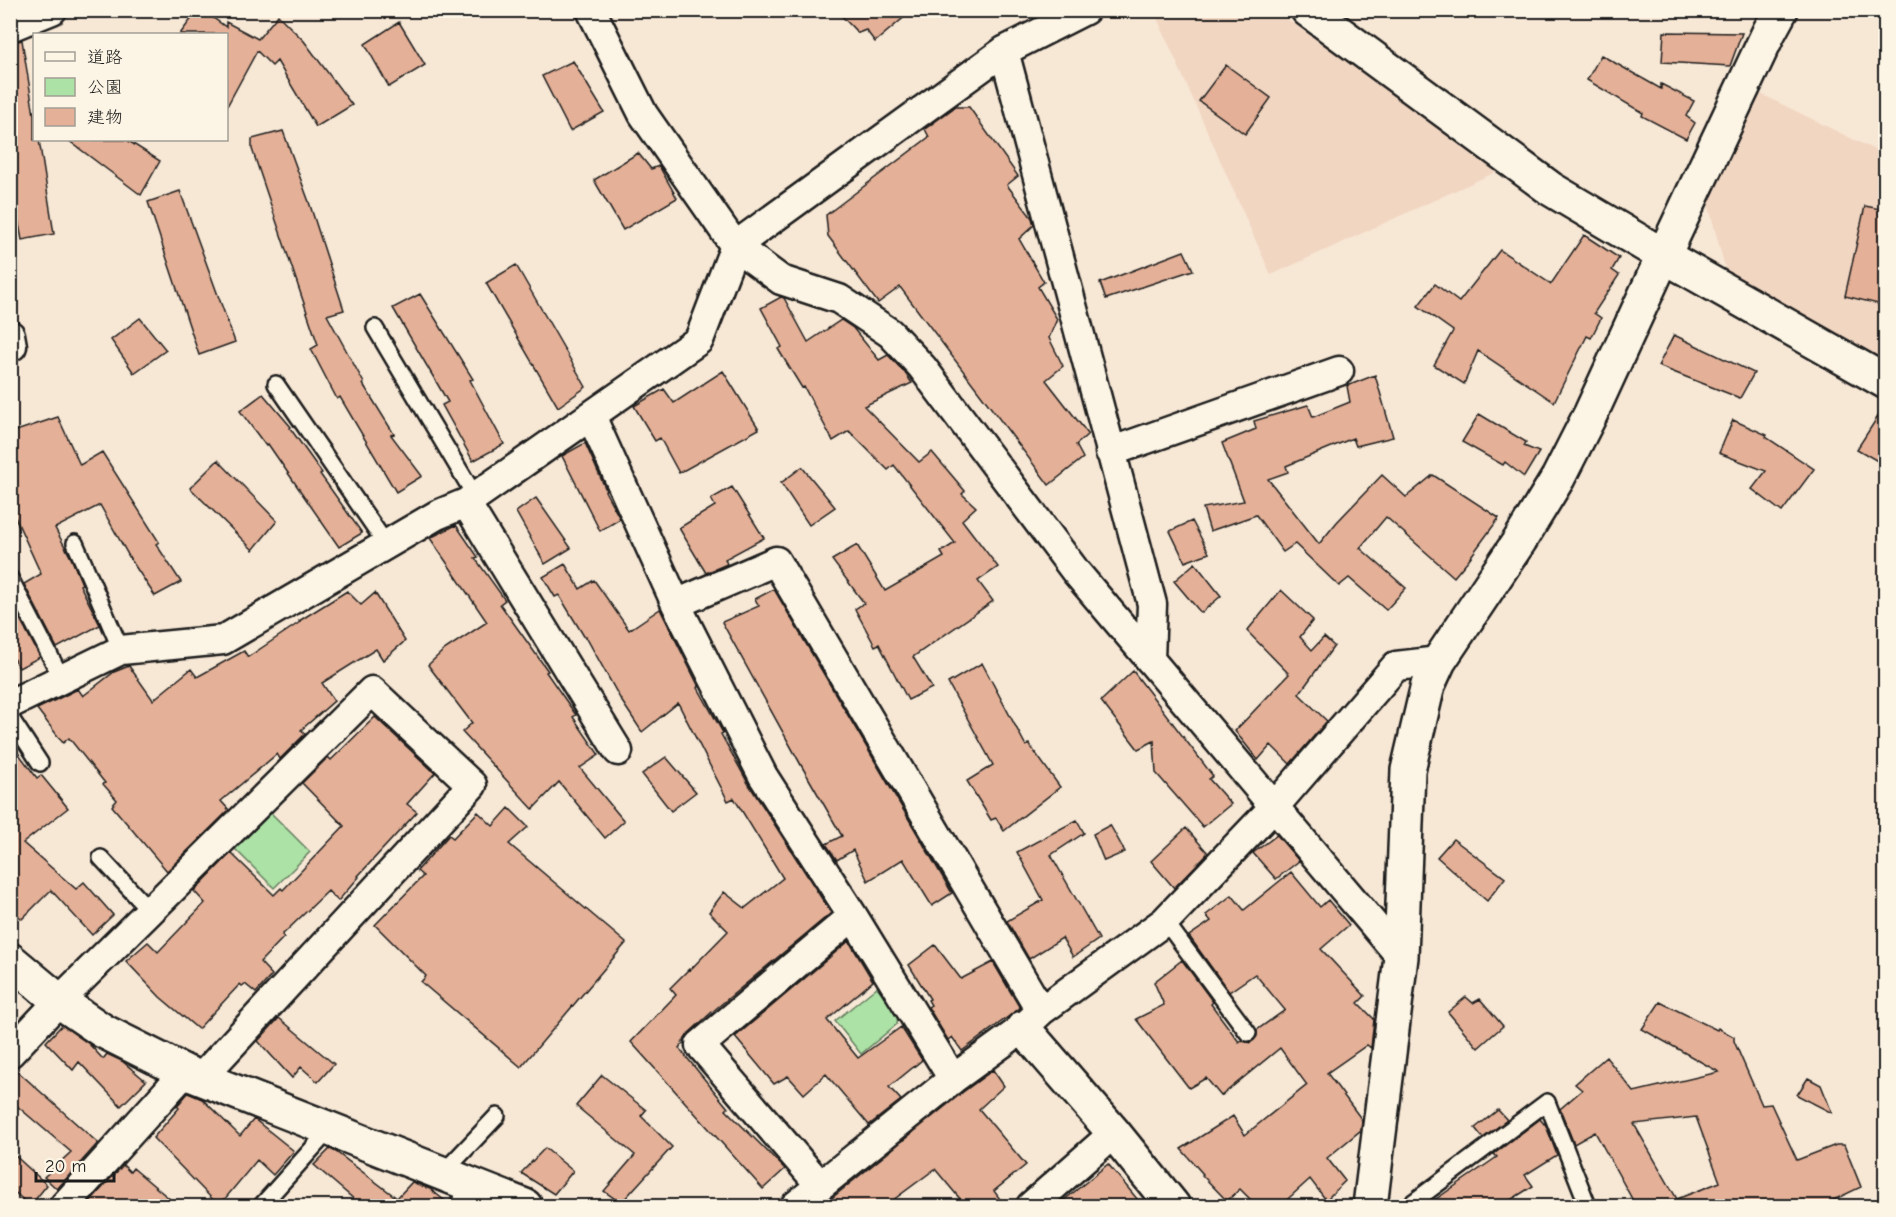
<svg xmlns="http://www.w3.org/2000/svg" width="1896" height="1217" font-family="'Comic Neue','Klee One',sans-serif">
	<style>
		.built { fill: #f1d6c2 }
		.green { fill: #ace2a5; stroke: #647f60; stroke-width: 1.5 }
		.building { fill: #e4b097; stroke: #1c1c1c; stroke-width: 1.5; fill-rule: evenodd }
		.lines { fill: none; stroke-linecap: round; stroke-linejoin: round }
		.service-casing { stroke: #1c1c1c; stroke-width: 20 }
		.minor-casing { stroke: #1c1c1c; stroke-width: 33 }
		.tertiary-casing { stroke: #1c1c1c; stroke-width: 38 }
		.service { stroke: #fcf5e5; stroke-width: 15 }
		.minor { stroke: #fcf5e5; stroke-width: 28 }
		.tertiary { stroke: #fcf5e5; stroke-width: 33 }
	</style>
	<rect width="100%" height="100%" fill="#f7e7d5"/>
	<filter id="ink" filterUnits="userSpaceOnUse"><feTurbulence type="fractalNoise" baseFrequency=".0167" numOctaves="2"/><feDisplacementMap in="SourceGraphic" scale="12" xChannelSelector="R" yChannelSelector="G"/><feConvolveMatrix kernelMatrix="1 2 1 2 8 2 1 2 1" color-interpolation-filters="sRGB"/></filter>
	<g filter="url(#ink)">
		<!-- built -->
		<path class="built" d="M1154,11h122l224,159 -229,105z
			M1759,93l126,62v205l-159,-89 -20,-75z"/>
		<!-- green -->
		<path class="green" d="M271,813l39,39 -36,36 -39,-39z
			M877,987l21,26 -1,11 -36,30 -26,-33z"/>
		<!-- building -->
		<path class="building" d="M198,10h4l24,17v-5l32,17 20,-24 26,26 48,64 -36,22 -39,-66 -5,5 -15,-15 -31,57v-74h-46z
			M836,10h76l1,3 -6,2 -32,27 -9,-12 -8,3z
			M399,22l26,43 -36,22 -24,-43z
			M1664,32l78,1 -12,33 -68,-4z
			M22,40l12,75v25h5l15,94 -32,6 -12,-63v-134z
			M1601,55l60,34v-5l33,17 -8,15 9,7 -9,16 -44,-23 1,-3 -56,-33z
			M573,61l31,51 -34,19 -28,-55z
			M1226,65l45,33 -26,36 -46,-33z
			M955,107h14l49,69 -11,9 25,33 2,7 -15,14 25,43 -6,5 19,32 -8,19 14,28 -17,14 42,54 -12,11 7,13 -34,27 -149,-198 -22,16 -50,-67 -2,-21 103,-78 -4,-8z
			M283,131l26,71 35,108 -17,5 37,68 -1,1 31,50 -3,1 31,41 -26,16 -56,-95 -3,2 -26,-50 7,-4 -66,-196v-10z
			M68,140h59l33,21 -19,34z
			M638,153l13,16 8,-3 18,32 -54,32 -29,-50z
			M180,191l55,151 -36,13 -51,-153z
			M1865,206l21,4v78l-8,16 -33,-8z
			M1584,235l35,23 -7,12 7,5 -25,38 7,5 -10,20 -4,-2 -33,66 -76,-51 -14,33 -30,-19 19,-34 -35,-25 17,-22 24,18 41,-52 51,34z
			M1184,251l9,19 -87,29 -6,-16z
			M516,265l70,122 -28,20 -72,-124z
			M420,294l53,85 -3,1 34,64 -31,17 -31,-56 6,-3 -55,-94z
			M781,297l3,1 24,44 33,-22 12,8 26,32 9,-5 17,18 7,10 -48,23 55,56 13,-10 33,39 -3,3 14,13 -14,13 36,47 -20,14 15,20 -80,56 19,31 -24,12 -29,-56 -4,2 -20,-37 9,-6 -32,-43 25,-15 28,46 59,-34 -3,-5 14,-9 -61,-78 -6,5 -39,-39 -16,10 -29,-54 -2,1 -24,-39 4,-2 -21,-39z
			M140,318l26,32 -32,23 -23,-33z
			M1674,335l80,38 -14,25 -82,-32z
			M723,371l36,58 -80,44 -19,-35 -5,3 -21,-35 30,-17 10,14z
			M1375,375l18,62 -37,9 -3,-8 -67,28 2,6 -20,7 51,65 18,-22 45,-47 24,22 27,-22 66,43 -30,41 -15,18 -68,-60 -26,31 46,40 -20,22 -37,-32 -10,8 -44,-42 -12,8 -27,-37 -46,16 -7,-23 41,-7 -22,-58 34,-14 -2,-8 54,-16 5,12 37,-15 -3,-16z
			M263,394l28,33 -1,1 32,45 -2,1 42,59 -23,14 -71,-103 -2,2 -26,-35z
			M1886,404v62l-29,-17z
			M1479,414l47,28 -2,4 15,6 -15,25 -19,-15 -2,3 -41,-23z
			M58,417l22,48 22,-13 57,90 -3,2 25,38 -26,14 -24,-36 -31,-55 -45,23 17,32 10,24 -2,1 20,40 -43,23 -33,-64 17,-10 -31,-68v-73z
			M1733,420l34,15 -1,2 48,32 -32,43 -30,-23 14,-18 -47,-18z
			M585,443l21,47 -1,1 15,28 -20,12 -38,-75z
			M218,460l59,61 -24,29 -63,-62z
			M802,467l33,40 -26,18 -28,-42z
			M732,487l32,51 -39,21 2,5 -21,9 -27,-45 36,-22 -4,-7z
			M536,498l35,50 -26,16 -29,-52z
			M1192,521l17,32 -24,9 -15,-31z
			M456,525l22,32 -3,1 30,42 -5,4 48,67 -2,1 30,43 -3,2 26,38 -19,13 44,53 -19,17 -46,-56 -26,27 -71,-77 10,-9 -44,-58 16,-15 43,-28 -57,-84z
			M1195,563l26,33 -20,17 -27,-32z
			M565,564l15,25 14,-9 35,50 31,-21 39,78 -1,1 25,45 -2,1 27,49 83,130 -119,99 -23,21 -10,15 49,60 -2,2 59,59 -22,20 -132,-147 45,-47 -6,-7 19,-19 1,1 38,-39 -19,-19 15,-20 21,16 38,-30 -49,-80 -6,3 -50,-98 -36,29 -21,-32 -35,-63 -1,1 -26,-43 -4,2 -12,-20z
			M774,589l178,304 -20,13 -29,-47 -35,22 -15,-31 -16,10 -11,-16 16,-8 -41,-71 -79,-143 37,-16 -4,-7z
			M1281,590l32,30 -13,17 12,13 12,-13 10,9 -35,48 28,27 -37,43 -19,-19 -13,15 -23,-29 54,-57 -42,-43z
			M347,591l14,14 14,-12 30,48 -22,19 -7,-11 -54,34 12,18 -33,29 4,4 -25,25 -3,-5 -56,47 8,9 -62,61 -55,-65 5,-6 -14,-16 2,-1 -36,-45 -6,5 -26,-34 41,-20 5,7 31,-24 15,-6 24,34 38,-31 6,8 47,-26 4,6 52,-35 -1,-1z
			M10,600l30,57 -21,11 -9,-16z
			M982,663l44,83 3,-2 31,43 -56,44 -8,-13 -5,2 -24,-39 26,-16 -45,-82z
			M1133,671l80,105 -4,3 22,25 -28,23 -47,-54 -2,-32 -16,8 -37,-48z
			M375,717l60,56 -28,31 10,8 -59,64 1,1 -21,24 -10,-10 -46,44 2,2 -24,25 12,13 -16,18 -11,-9 -3,2 -2,-2 -42,45 -38,-32 -34,-36 22,-19 10,10 47,-49 -11,-12 37,-38 43,42 7,-7 2,2 61,-64 -42,-43 26,-26 3,3z
			M10,742l27,36 4,-3 27,33 -45,35 53,46 8,-7 29,33 -21,20 -41,-45 -29,29 -12,-11z
			M666,757l30,35 -25,19 -29,-37z
			M509,808l19,19 -19,17 117,99 -105,124 -100,-85 5,-6 -51,-51 48,-49 -6,-5 32,-36 4,3 25,-26 15,14z
			M1077,820l7,13 -33,22 48,84 -26,18 -11,-19 -33,21 -22,-38 36,-21 -26,-48z
			M1110,825l15,27 -21,9 -11,-27z
			M1186,828l22,25 -34,35 -23,-27z
			M1277,835l22,26 -23,18 -23,-26z
			M1453,839l52,39 -18,23 -50,-44z
			M1291,872l29,35 8,-7 21,25 -28,24 44,47 -7,7 16,16 -3,29 -4,-3 -40,28 35,47 -1,10 -34,28 18,23 -19,19 -16,-21 -30,27h-23l-17,-17 -13,12 -25,-26 1,-1 -22,-25 52,-33 12,19 62,-50 -27,-37 -59,48 -15,-18 -17,10 -53,-69 28,-14 -10,-23 28,-22 31,42 -2,2 28,38 3,-2 8,3 4,-3 3,-4v-6l28,-20 -30,-36 -26,18 -40,-56 22,-15 -5,-6 26,-20 12,15z
			M849,941l24,40 -46,39 31,38 43,-31 21,33 -33,27 12,13 -32,25 -43,-51 -22,20 -16,-18 -14,8 -39,-47z
			M935,945l26,34 32,-17 27,46 -58,43 -10,-14 -4,3 -20,-33 3,-2 -3,-5 2,-1 -21,-34z
			M1466,997l7,6 7,-4 23,27 -25,22 -30,-36z
			M1660,1002l57,28 1,-2 16,9v4l28,64 9,-1 26,56 39,-15h8l17,42 -40,19h-185l-41,-74 -21,12 -14,-35 22,-19 -7,-6 31,-27 28,35 85,-20 -77,-43zM1696,1117l24,65 -43,17 -43,-75z
			M279,1018l55,46 -16,18 -17,-15 -9,11 -34,-37z
			M62,1025l27,19 14,15 4,-5 15,7 24,20 -25,25 -42,-44 -6,8 -27,-28z
			M10,1069h5l83,74 -41,46 -13,-12 27,-25 -61,-52z
			M993,1070l11,16 -25,23 47,56 -32,26 11,15h-39l-31,-37 -50,37h-63l141,-114z
			M602,1075l44,35 -5,6 31,31 -51,56 -17,-12 31,-36 -59,-49z
			M1808,1078l13,7 11,28 -35,-18z
			M188,1093l14,6 38,37 14,-17 40,32 -21,24 -16,-15 -38,46 -66,-68 26,-30 -2,-2z
			M1498,1110l9,10 -24,18 -8,-10z
			M1540,1119l4,5 1,-1 12,32 -32,20 8,11 -32,20h-75l71,-49 -3,-3z
			M545,1148l28,23 -19,23 -33,-21z
			M330,1149l6,3 61,46 15,-16 18,7 19,15v2h-87l-48,-41z
			M10,1151l37,34 -17,21 -20,-18z
			M1108,1164l35,42h-86l22,-18z
			M123,1165l7,7 3,-4 45,38h-92z"/>
		<g class="lines">
			<defs>
				<path id="service" d="M375,328l100,168
					M276,384l110,160
					M75,543l46,107
					M10,578l52,101
					M10,717l30,46
					M101,858l49,53
					M1165,921l83,112
					M443,1173l54,-57
					M261,1206l69,-77
					M1408,1206l139,-104 41,104"/>
				<path id="minor" d="M591,10l52,104 92,132 46,34 58,19 51,34 32,34 154,205 325,385
					M10,27l42,-17
					M1004,51l148,553 -2,56
					M10,335l2,11h-2
					M591,416l85,188 87,172 90,140 100,163
					M1110,452l229,-81
					M466,503l152,248
					M676,604l100,-43 265,450
					M10,704l111,-54 102,-10 214,-125 29,-12 233,-163 36,-94 269,-195 81,-41
					M10,1053l49,-52 313,-310 100,94 -272,294
					M820,1185l-120,-140 153,-129
					M64,1206l121,-134
					M465,1206l16,-17
					M795,1206l158,-127 70,-51 18,-17 124,-90 109,-114 122,-141 43,-5
					M1031,1206l83,-73"/>
				<path id="tertiary" d="M1308,10l243,179 113,67 222,126
					M10,960l49,41 44,30 82,41 340,134
					M1023,1028l91,105 59,73
					M1370,1206l31,-249 7,-187 20,-85 11,-24 81,-121 38,-62 33,-65 64,-139 114,-242 12,-22"/>
			</defs>
			<!-- service casing -->
			<use href="#service" class="service-casing"/>
			<!-- minor casing -->
			<use href="#minor" class="minor-casing"/>
			<!-- tertiary casing -->
			<use href="#tertiary" class="tertiary-casing"/>
			<!-- service -->
			<use href="#service" class="service"/>
			<!-- minor -->
			<use href="#minor" class="minor"/>
			<!-- tertiary -->
			<use href="#tertiary" class="tertiary"/>
		</g>
	</g>
	<!-- margin -->
	<rect width="1896" height="1217" fill="none" stroke="#fcf5e5" stroke-width="36"/>
	<rect x="18" y="18" width="1860" height="1181" fill="none" stroke="#1c1c1c" stroke-width="2" filter="url(#ink)"/>
	<!-- legend -->
	<rect x="33" y="33" width="195" height="108" fill="#fcf5e5" stroke="#a29e95" stroke-width="1.5"/>
	<rect x="45" y="52" width="30" height="9" fill="#fcf5e5" stroke="#a29e95" stroke-width="1.5"/>
	<text x="87" y="63" font-size="18" fill="#1c1c1c">道路</text>
	<rect x="45" y="78" width="30" height="18" fill="#ace2a5" stroke="#a29e95" stroke-width="1.5"/>
	<text x="87" y="93" font-size="18" fill="#1c1c1c">公園</text>
	<rect x="45" y="108" width="30" height="18" fill="#e4b097" stroke="#a29e95" stroke-width="1.5"/>
	<text x="87" y="123" font-size="18" fill="#1c1c1c">建物</text>
	<!-- scale -->
	<path d="M36 1172v9h78v-9" fill="none" stroke="#1c1c1c" stroke-width="3"/>
	<text x="45" y="1172" font-size="18" fill="#1c1c1c" stroke="#fcf5e5" stroke-width="4.5" paint-order="stroke">20 m</text>
</svg>
